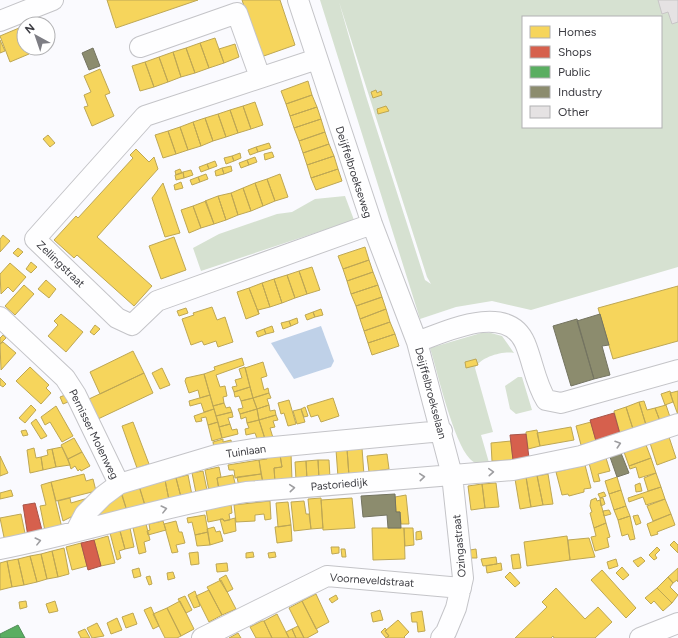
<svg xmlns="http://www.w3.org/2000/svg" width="678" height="638" font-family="Figtree,sans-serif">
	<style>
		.green { fill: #d6e1d1; fill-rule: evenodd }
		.water { fill: #bfd1e8 }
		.homes { fill: #f6d55c; stroke: #bea754 }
		.shops { fill: #d6604d; stroke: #a8554a }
		.public { fill: #5aae61; stroke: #518c58 }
		.industry { fill: #8c8c6e; stroke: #747461 }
		.building { fill: #e5e2e3; stroke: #c8c5c6 }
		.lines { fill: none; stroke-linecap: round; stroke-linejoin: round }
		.minor-casing { stroke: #c4c4c8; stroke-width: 22 }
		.minor { stroke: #fefeff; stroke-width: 20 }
		.oneway { stroke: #9d9da0 }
		.labels { text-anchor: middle; stroke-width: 4; stroke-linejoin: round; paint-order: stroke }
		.street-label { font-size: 11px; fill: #3c3c42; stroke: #fff }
	</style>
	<rect width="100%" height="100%" fill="#fafafe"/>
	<!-- green -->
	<path class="green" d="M320,0h358v267l-147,43 -39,-9 -36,6 -36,12zM339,2l88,275 4,7 -6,-4 -59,-184zM523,17h138v110h-138z
		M345,196l9,24 -153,51 -8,-23 26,-14 58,-20 15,-2 23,-13z
		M481,333h10l11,3 12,17c-12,-2 -33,4 -39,15l18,64 -12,3 9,31c-8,-1 -14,-1 -20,-7 -17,-18 -32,-85 -40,-111z
		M518,377h4l10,33 -16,4 -6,-5 -5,-23z"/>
	<!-- water -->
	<path class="water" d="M321,326l13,35 -3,6 -37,12 -23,-36z"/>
	<!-- homes -->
	<path class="homes" d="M107,0h91l-82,28z
		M242,0h38l15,45 -34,12z
		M19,28l5,11v9h3l2,6 -19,8 -10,-26z
		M215,38l9,25 -15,5 -9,-25z
		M0,40l5,11 -5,2z
		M200,43l9,25 -14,5 -9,-25z
		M235,44l4,13 -15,6 -5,-14z
		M186,48l9,25 -14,4 -8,-25z
		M173,52l8,25 -13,5 -9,-25z
		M159,57l9,25 -14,5 -9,-25z
		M145,62l9,25 -14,4 -8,-25z
		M100,69l10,24 -5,2 9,21 -22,10 -8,-19 4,-1 -4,-11 7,-3 -7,-16z
		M308,81l4,14 -26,9 -5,-13z
		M376,90l1,3 4,-2 1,4 -9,3 -2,-6z
		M312,95l5,12 -27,9 -4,-12z
		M255,102l8,23 -12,4 -8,-23z
		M243,106l8,23 -13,4 -8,-23z
		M386,106l3,5 -11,3 -1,-5z
		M317,107l4,12 -27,9 -4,-12z
		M230,110l8,23 -12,4 -8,-23z
		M218,114l8,23 -13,4 -8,-23z
		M205,118l8,23 -12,5 -8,-24z
		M321,119l4,13 -26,9 -5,-13z
		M193,122l8,24 -13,4 -8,-23z
		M180,127l8,23 -12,4 -8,-23z
		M168,131l8,23 -13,4 -8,-23z
		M325,132l4,12 -26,9 -4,-12z
		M48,135l7,8 -5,4 -7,-8z
		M269,143l2,5 -13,4 -2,-5z
		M329,144l5,12 -27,9 -4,-12z
		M256,147l2,5 -8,3 -2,-5z
		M136,149l13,13 5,-5 4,12 -61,68 55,49 -18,20 -57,-51 -3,3 -20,-18 22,-24 2,2 55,-60 -3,-3z
		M272,152l2,5 -9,3 -1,-6z
		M240,153l1,5 -7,3 -2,-5z
		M232,156l2,5 -8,3 -2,-6z
		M334,156l4,13 -27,9 -4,-13z
		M255,157l2,5 -8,3 -2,-5z
		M247,160l2,5 -8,3 -2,-5z
		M215,161l2,5 -8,3 -2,-5z
		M207,164l2,5 -8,3 -2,-5z
		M231,166l1,5 -8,3 -2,-6z
		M222,168l2,6 -8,2 -1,-5z
		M180,169l2,4 -6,2 -1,-4z
		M338,169l4,12 -26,9 -5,-12z
		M191,170l2,5 -9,3 -1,-6z
		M183,172l1,6 -8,2 -1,-5z
		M206,174l2,5 -8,3 -2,-5z
		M280,174l8,23 -13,4 -8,-22z
		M198,177l2,5 -8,3 -2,-5z
		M267,179l8,22 -12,5 -8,-23z
		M181,182l2,6 -8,2 -1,-5z
		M163,183l17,50 -15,4 -13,-39z
		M255,183l8,23 -12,5 -8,-23z
		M243,188l8,23 -13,4 -7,-22z
		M231,193l7,22 -12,5 -8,-24z
		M218,196l8,24 -12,4 -9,-23z
		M206,201l8,23 -13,4 -8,-22z
		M193,206l8,22 -12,5 -8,-23z
		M3,235l7,6 -10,11v-13z
		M174,237l12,33 -25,9 -12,-33z
		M365,247l4,13 -26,9 -5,-13z
		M18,248l5,4 -5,5 -5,-4z
		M369,260l4,12 -26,9 -4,-12z
		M31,262l6,5 -6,6 -5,-4z
		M10,263l16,14 -13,15 -5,-5 -7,7 -1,-20z
		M312,267l8,23 -13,4 -8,-23z
		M299,271l8,23 -12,4 -8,-23z
		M373,272l5,13 -27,9 -4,-13z
		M287,275l8,23 -13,5 -8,-24z
		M274,279l8,24 -12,4 -8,-24z
		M46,280l10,9 -7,9 -11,-9z
		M262,283l8,24 -12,3 1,4 -10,-26z
		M24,285l10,9 -19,21 -10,-9z
		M378,285l4,12 -26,9 -5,-12z
		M678,286v55l-65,18 -15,-51z
		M249,288l10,26 -13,5 -9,-27z
		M382,297l4,12 -26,10 -4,-13z
		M212,307l5,13 8,-3 8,25 -15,5 -2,-6 -12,4 -2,-4 -11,4 -9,-26 12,-4 -1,-2z
		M186,308l2,5 -9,3 -2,-5z
		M321,309l2,6 -8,2 -2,-5z
		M386,309l4,13 -26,9 -4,-12z
		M313,312l2,5 -8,3 -2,-5z
		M61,314l22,18 -17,20 -18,-16 10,-11 -4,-4z
		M297,318l1,5 -7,3 -2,-5z
		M289,321l2,5 -8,3 -2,-6z
		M390,322l5,12 -27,9 -4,-12z
		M95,325l5,4 -6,6 -4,-3z
		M272,326l2,6 -8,2 -2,-5z
		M264,329l2,5 -8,3 -2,-5z
		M395,334l4,12 -27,9 -4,-12z
		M3,335l3,3 -6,6v-6z
		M3,342l13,11 -15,17 -1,-26z
		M133,351l11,22 -44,21 -10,-22z
		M242,358l2,7 -28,10 4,12 5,-1 2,10 -4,1 1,6 -11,3 -9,-32 11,-4 -1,-3z
		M476,359l2,6 -12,3 -1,-6z
		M263,362l4,14 -6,2 3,12 4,-2 1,5 -16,5 -8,-30z
		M30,367l19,18 -3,3 5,5 -10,11 -25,-23z
		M245,367l5,20 -16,5 -2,-5 5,-1 -2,-6 7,-2 -3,-9z
		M162,368l8,17 -10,4 -8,-16z
		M144,373l9,20 -55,26 -9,-20z
		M204,374l6,21 -10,3 -2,-8 -9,3 -4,-12 1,-3z
		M0,378l6,6 -3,3 -3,-2z
		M250,387l3,11 -12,3 -2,-5 -4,1 -1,-5z
		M670,391l3,11 -8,3 -4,-11z
		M678,391v24l-8,-22z
		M269,393l2,5 -4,1 2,6 -12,4 -4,-11z
		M65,395l3,7 -5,2 -3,-7z
		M210,395l4,14 -10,3 -3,-9 -11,3 -1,-5z
		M253,398l4,11 -17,5 -2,-5 5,-1 -2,-7z
		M333,398l6,18 -18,6 -3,-7 -7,2 -4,-11z
		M289,400l7,24 -8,2 -4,-13 -3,1 -3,-11z
		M644,401l3,9 8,-2 5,13 -14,4 -7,-23z
		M639,402l7,23 -13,4 -7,-22z
		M224,403l2,5 4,-1 2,5 -16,4 -3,-10z
		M31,405l5,5 -11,13 -6,-5z
		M269,405l1,6 5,-1 1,5 -17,5 -2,-11z
		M666,405l4,12 -10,4 -5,-13z
		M56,406l17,30 -11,6 -12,-20 -5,3 -4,-8z
		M305,407l3,9 -4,1 -3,-8z
		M626,407l7,22 -13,5 -6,-23z
		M214,409l4,13 -10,3 -2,-8 -5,1 1,3 -6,1 -2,-6z
		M257,409l2,11 -12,3 -1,-6 -5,2 -1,-5z
		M301,409l4,13 -8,2 -4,-13z
		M232,412l1,5 -5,1 2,6 -11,3 -3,-11z
		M276,415l2,5 -5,1 2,6 -5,1 4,13 -9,-2 -6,-19z
		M36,419l11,17 -6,3 -10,-16z
		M259,420l6,19 -7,2 -3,-8 -9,2 -1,-6 4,-1 -2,-5z
		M133,422l16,42 -12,4 -15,-42z
		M218,422l4,16 -10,3 -4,-16z
		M591,422l5,19 -15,4 -5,-19z
		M230,424l2,6 5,-1 1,5 -16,4 -3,-11z
		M571,427l3,13 -34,6 -3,-13z
		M26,430l2,5 -5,1 -2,-5z
		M537,430l3,16 -12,3 -2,-17z
		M669,437l7,21 -19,7 -7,-22z
		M74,438l8,14 -14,7 -7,-14z
		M223,439v3l8,-2 1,6 -18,2 -1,-6z
		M511,441l2,19 -21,1 -1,-18z
		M646,445l5,13 -22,8 -5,-14z
		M62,447l8,18 -14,2 -4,-18z
		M34,448l2,10 5,-1 2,13 -13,3 -3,-23z
		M362,448l2,27 -15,1 -2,-27z
		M52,449l4,18 -13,3 -2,-13 7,-2 -1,-5z
		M347,449l2,27 -11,1 -2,-27z
		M82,452l8,14 -9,5 -1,-2 -2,2 -3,-5 -4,3 -3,-10z
		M291,454l1,26 -17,2 -1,-14 8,-1 -2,-12z
		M387,454l2,15 -20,3 -2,-16z
		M280,455l2,12 -8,1 1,14 -12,1 -4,-23 8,-1v-3z
		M0,456l8,17 -8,3z
		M606,458l4,13 -12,3 2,7 -6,1 -5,-19z
		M651,458l5,15 -17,5 -3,-11 -6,2 -1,-3z
		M259,460l2,14 -26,4 -1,-8h-5l-1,-5z
		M318,460l1,19 -12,1 -1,-19z
		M318,460h11l1,18 -11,1z
		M306,461l1,19h-11l-1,-18z
		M585,465l6,23 -7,1v3l-15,4 -1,-2 -6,1 -6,-23z
		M219,467l2,10 -4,1 2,12 -10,1 -4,-21z
		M203,471l4,19 -11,3 -4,-20z
		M656,473l5,14 -13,4 -4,-13z
		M84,474l2,7 7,-2 3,12 -40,10 -5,-19z
		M261,474l2,9 -24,4 -2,-10z
		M548,474l5,30 -10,1 -6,-29z
		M188,475l4,20 -11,2 -5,-19z
		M233,475l3,12 -17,3 -2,-12z
		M537,475l6,30 -12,2 -5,-30z
		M526,477l5,30 -11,2 -5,-30z
		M617,477l4,13 -12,4 -4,-13z
		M176,478l5,19 -12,3 -4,-20z
		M165,480l4,20 -24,5 -6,-19z
		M51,482l11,46 -17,3 -5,-25 6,-1 -5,-20z
		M496,483l3,24 -14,1 -3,-24z
		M640,483l2,8 -6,1 -1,-7z
		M482,484l3,24 -14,2 -3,-24z
		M139,486l6,20 -18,5 -6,-20z
		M661,487l4,12 -19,6 -3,-8 -14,5 -1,-4z
		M11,490l2,6 -13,3v-6z
		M621,490l5,16 -12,4 -5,-16z
		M604,492l2,4 -6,2 -2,-4z
		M121,493l6,18 -31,6 18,-22z
		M406,495l3,29h-8l-1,-12h-4l-1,-15z
		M70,498l1,5 17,-5 -11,16 -14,7 -5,-20z
		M321,498l2,30 -12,1 -3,-30z
		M352,498l3,30 -32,2 -2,-30z
		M596,498l1,3 3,-1 6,23 -12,5 -4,-15 2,-1 -2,-6 1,-6z
		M600,498h3l2,6 -4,2z
		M665,499l6,15 -18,7 -6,-15z
		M270,501l1,18 -6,1 -1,-6 -9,1v6l-19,1 -2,-17z
		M304,501l2,13h3l2,15 -17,2 -3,-29z
		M288,502l3,23 -13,2 -2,-24z
		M231,504l1,9 -3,1 1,6 -6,1 -1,-2 -15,3 -2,-12z
		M626,506l4,10 -12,4 -4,-10z
		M609,510l2,4 -7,2 -1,-5z
		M21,514l5,24 -21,4 -5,-24z
		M671,514l4,11 -18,7 1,2 -7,2 -4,-12z
		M205,515l3,17 -13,3 -3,-13 -4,1 -1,-5z
		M638,515l3,8 -5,2 -3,-9z
		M630,516l5,23 -5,1 -2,-6 -6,2 -4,-16z
		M235,518l1,13 -12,3 -4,-15h3l1,2z
		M163,521l3,9 -18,5 -1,-4 3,-1 -1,-6z
		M176,521l3,11h3l3,11 -9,2 2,7 -6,1 -8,-29z
		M606,523l4,14 -3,1 2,9 -14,4 -4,-14 5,-1 -2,-8z
		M146,524l4,16 -6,2 2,10 -7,2 -6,-26z
		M291,525l1,16 -15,2 -2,-16z
		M214,527l2,5 4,-1 3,10 -13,4 -3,-16z
		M130,528l4,19 -9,2 -5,-18z
		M372,528h32l1,31 -32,1z
		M404,528h9l1,17 -9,1z
		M120,531l5,18 -6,2 2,7 -4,2 -7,-27z
		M421,531l1,8 -6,1v-8z
		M208,532l2,13 -13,1 -2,-11z
		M108,536l7,27 -14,3 -7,-26z
		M567,536l3,24 -43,6 -3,-24z
		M589,538l6,19 -25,3 -2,-20z
		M674,541l4,4v8l-8,-8z
		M81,543l6,23 -15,4 -6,-23z
		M331,547h8v6l-7,1z
		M657,547l3,3 -5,5 2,3 -3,2 -5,-5z
		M64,548l5,26 -11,3 -6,-26z
		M341,549h4l1,8h-4z
		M476,549l1,9h-7v-8z
		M52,551l6,26 -11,2 -6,-25z
		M198,552l1,12 -8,1 -2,-12z
		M253,552l1,5 -8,1v-5z
		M275,552l1,5 -7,1 -1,-5z
		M41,554l6,25 -10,3 -7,-26z
		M519,554l2,14 -8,1 -2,-14z
		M30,556l7,26 -13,3 -6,-26z
		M496,557l1,7 -14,2 -2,-7z
		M641,557l4,4 -7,6 -5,-6z
		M18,559l6,26 -12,2 -5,-26z
		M616,559l2,7 -9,3 -2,-7z
		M7,561l5,26 -12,3v-27z
		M227,563l1,8 -11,1 -1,-8z
		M501,563l1,7 -15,3 -1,-7z
		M622,567l7,8 -6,5 -7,-7z
		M139,568l2,8 -7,2 -2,-8z
		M678,568v14l-1,-2 -4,3 -5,-6z
		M602,570l34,38 -10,10 -35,-38z
		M173,572l2,6 -7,2 -1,-7z
		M510,572l10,11 -5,4 -10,-10z
		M226,575l7,14 -6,3 -8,-13z
		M150,576l2,8 -3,1 -3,-8z
		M668,577l5,6 -3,4 8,8 -6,8 -15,-15z
		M221,580l15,29 -14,6 -15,-28z
		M556,588l29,31 13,-12 14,15 -17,16h-41l-1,-2 -2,2h-36l32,-31 -5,-5z
		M657,588l15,15 -9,8 -9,-10 -3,3 -6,-6z
		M209,590l13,25 -13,7 -13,-26z
		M195,591l5,15 -6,2 -6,-13z
		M316,594l13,28 -13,7 -14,-28z
		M336,595l2,4 -6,4 -3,-4z
		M185,596l7,14 -6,3 -8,-14z
		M26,601l1,6 -7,2 -1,-7z
		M55,601l3,10 -9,2 -3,-9z
		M180,601l14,28 -13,7 -14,-28z
		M302,601l16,31 -11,6h-3l-15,-30z
		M151,607l8,19 -6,3 -9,-19z
		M167,608l14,28 -4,2h-12l-12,-24z
		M380,610l3,10 -10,2 -2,-9z
		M422,611l3,20 -7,1 -1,-10h-5l-1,-9z
		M133,613l4,11 -11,4 -4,-11z
		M277,614l12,24h-17l-8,-17z
		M117,618l5,12 -11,4 -4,-11z
		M398,620l11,12 -5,5 1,1h-19l3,-2 -4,-5z
		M262,621h2l8,17h-16l-6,-11z
		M97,623l7,13 -12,2 -5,-10z
		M298,626l6,12h-8l-4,-9z
		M385,628l2,2 -2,1 4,5 -3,2 -5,-6z
		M85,629l5,9h-9l-3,-6z
		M292,629l4,9h-7l-3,-6z
		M238,633l3,5h-12z"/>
	<!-- shops -->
	<path class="shops" d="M614,413l6,21 -24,7 -6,-21z
		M526,434l3,24 -16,2 -3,-25z
		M35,503l8,31 -15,3 -5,-32z
		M94,540l7,26 -13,4 -7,-27z"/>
	<!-- public -->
	<path class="public" d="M18,625l7,13h-25v-4z"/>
	<!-- industry -->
	<path class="industry" d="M93,48l7,18 -11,4 -7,-17z
		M600,314l9,31 -7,1 8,29 -16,4 -17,-58z
		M577,319l17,60 -23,7 -18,-60z
		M621,453l8,20 -12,4 -7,-20z
		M395,494l1,18h4l1,16h-13l-1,-13 -24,2 -2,-21z"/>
	<!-- building -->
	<path class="building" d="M658,0h20v22l-6,2 -4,-12 -6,2z"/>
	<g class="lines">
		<defs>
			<path id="minor" d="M298,0l74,224 45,118
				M0,21l53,-21
				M140,47l97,-34 23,64
				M317,59l-172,57 -110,123 82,79 15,7 25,-24 215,-77
				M0,317l65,61 11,17 43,89
				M76,531l9,-17 18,-18 16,-12 97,-29 37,-6 189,-18
				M0,549c82,-16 163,-43 246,-57l267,-22 68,-14 97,-32
				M202,638l125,-62 134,12
				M441,638l5,-6 10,-24 7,-30 -11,-103 -35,-133c30,-11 90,-40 108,1 8,19 10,39 21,57l15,3 117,-33
				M640,638l38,-15"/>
		</defs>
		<!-- minor casing -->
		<use href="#minor" class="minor-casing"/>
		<!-- minor -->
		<use href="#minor" class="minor"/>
	</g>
	<!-- one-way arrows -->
	<defs><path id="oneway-chevron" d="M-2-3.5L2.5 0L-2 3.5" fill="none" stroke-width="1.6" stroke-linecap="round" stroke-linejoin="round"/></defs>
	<g class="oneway">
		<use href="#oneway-chevron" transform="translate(618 444) rotate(-18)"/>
		<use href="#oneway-chevron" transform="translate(491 472) rotate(-4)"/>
		<use href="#oneway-chevron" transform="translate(422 477) rotate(-5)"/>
		<use href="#oneway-chevron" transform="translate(292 488) rotate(-5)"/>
		<use href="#oneway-chevron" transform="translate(164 509) rotate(-14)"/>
		<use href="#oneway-chevron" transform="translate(38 541) rotate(-14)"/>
	</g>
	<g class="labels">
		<!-- street labels -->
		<g class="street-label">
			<text transform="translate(354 172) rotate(72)" y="4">Deijffelbroekseweg</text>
			<text transform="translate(61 264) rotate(44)" y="4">Zellingstraat</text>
			<text transform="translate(431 393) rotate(75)" y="4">Deijffelbroekselaan</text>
			<text transform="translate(94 434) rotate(64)" y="4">Pernisser Molenweg</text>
			<text transform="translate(246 451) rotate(-8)" y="4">Tuinlaan</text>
			<text transform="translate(339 484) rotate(-5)" y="4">Pastoriedijk</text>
			<text transform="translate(459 546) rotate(-95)" y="4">Ozingastraat</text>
			<text transform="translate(372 580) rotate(4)" y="4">Voorneveldstraat</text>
		</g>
	</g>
	<!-- legend -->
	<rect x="522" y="16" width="140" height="112" fill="#ffffff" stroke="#b1b1b3"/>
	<rect x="530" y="26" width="20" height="12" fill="#f6d55c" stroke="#b1b1b3"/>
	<text x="558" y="36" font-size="12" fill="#3c3c42">Homes</text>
	<rect x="530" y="46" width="20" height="12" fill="#d6604d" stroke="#b1b1b3"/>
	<text x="558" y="56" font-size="12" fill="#3c3c42">Shops</text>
	<rect x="530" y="66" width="20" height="12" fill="#5aae61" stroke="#b1b1b3"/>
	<text x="558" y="76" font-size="12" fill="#3c3c42">Public</text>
	<rect x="530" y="86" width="20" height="12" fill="#8c8c6e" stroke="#b1b1b3"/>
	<text x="558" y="96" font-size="12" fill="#3c3c42">Industry</text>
	<rect x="530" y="106" width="20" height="12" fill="#e5e2e3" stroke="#b1b1b3"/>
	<text x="558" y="116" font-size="12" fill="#3c3c42">Other</text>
	<!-- north arrow -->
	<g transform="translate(36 36) rotate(320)"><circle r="19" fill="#ffffff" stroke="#b1b1b3"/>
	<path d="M0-3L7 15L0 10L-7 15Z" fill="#7e7e84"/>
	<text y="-6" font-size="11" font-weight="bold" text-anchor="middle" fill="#3c3c42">N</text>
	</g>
</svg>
